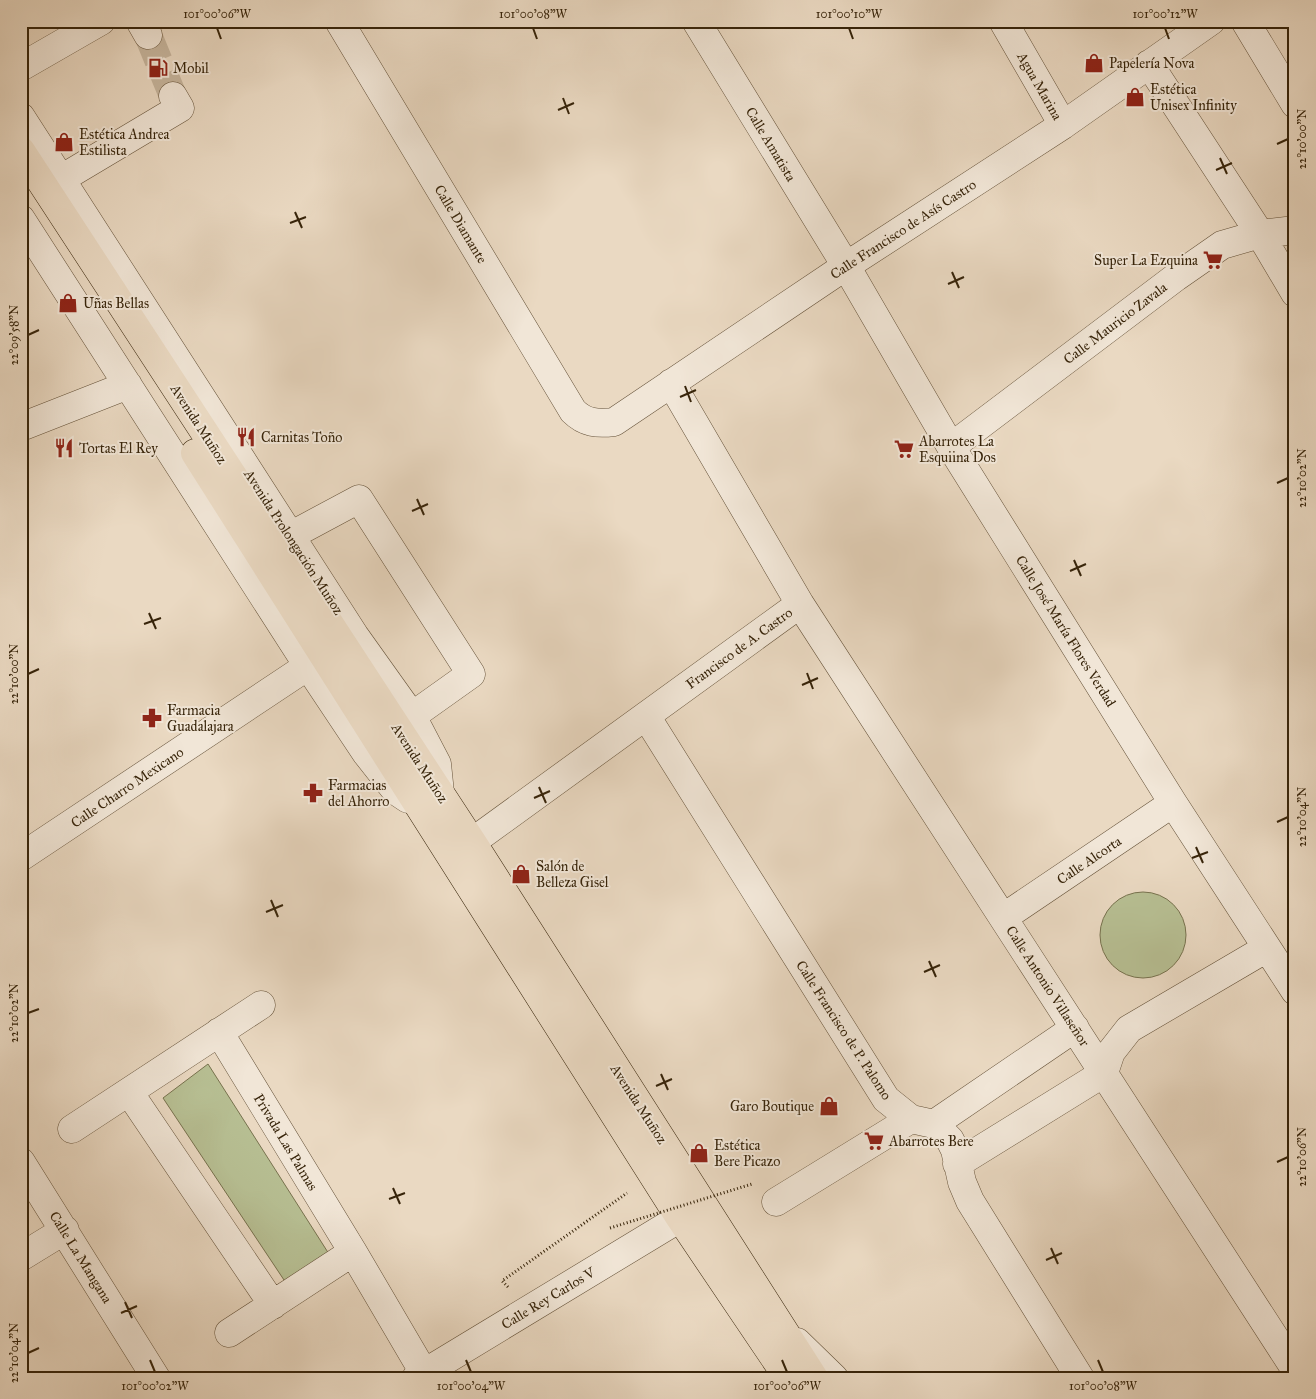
<svg xmlns="http://www.w3.org/2000/svg" width="1316" height="1399" font-family="'IM FELL Great Primer',serif">
	<style>
		.green { fill: #b7bf93; stroke: #77724e }
		.lines { fill: none; stroke-linecap: round; stroke-linejoin: round }
		.minor-tunnel { stroke: #c6b59d; stroke-width: 28; stroke-dasharray: 28 14; stroke-linecap: butt }
		.minor-casing { stroke: #645138; stroke-width: 29 }
		.major-casing { stroke: #37240a; stroke-width: 29 }
		.path { stroke: #37240a; stroke-width: 3; stroke-dasharray: 1 2.5; stroke-linecap: butt }
		.minor { stroke: #f1e6d7; stroke-width: 28 }
		.major { stroke: #ead9c2; stroke-width: 28 }
		.path-bridge { stroke: #37240a; stroke-width: 3; stroke-dasharray: 1 2.5; stroke-linecap: butt }
		.ticks { fill: none; stroke: #37240a; stroke-width: 2 }
		.labels { text-anchor: middle; stroke-width: 4; stroke-linejoin: round; paint-order: stroke }
		.poi-label { font-size: 14px; fill: #37240a; stroke: #f1e6d7; text-anchor: start }
		.street-label { font-size: 14px; fill: #37240a; stroke: #f1e6d7 }
		.neatline { fill: none; stroke: #37240a; stroke-width: 2 }
		.ticks-label { font-size: 12px; text-anchor: middle; fill: #37240a }
	</style>
	<rect width="100%" height="100%" fill="#ead9c2"/>
	<filter id="stains"><feTurbulence type="fractalNoise" baseFrequency=".004" numOctaves="4"/><feColorMatrix values="0 0 0 0 .2 0 0 0 0 .09 0 0 0 0 .02 0 0 0 .5 -.17"/></filter>
	<radialGradient id="worn" r=".72"><stop offset=".6" stop-color="#630" stop-opacity="0"/><stop offset="1" stop-color="#630" stop-opacity=".3"/></radialGradient>
	<!-- green -->
	<path class="green" d="M1100 935a43 43 0 1 1 86 0a43 43 0 1 1-86 0Z
		M208,1064l121,190 -43,29 -123,-185z"/>
	<g class="lines">
		<!-- minor-tunnel -->
		<path class="minor-tunnel" d="M148,35l25,61"/>
		<defs>
			<path id="minor" d="M140,21l8,14
				M339,21l234,390c12,12 24,13 41,11l232,-156 217,-141 148,-104
				M696,21l150,245 105,181 222,356 122,188
				M1003,21l60,104
				M1245,21l50,83
				M1149,64l111,170 35,59
				M21,67l80,-46
				M21,117l334,519 57,80 25,48 3,29
				M61,179l119,-71 -7,-12
				M21,219l287,447 58,87 30,38 12,8
				M671,383l129,221 495,765
				M21,427l107,-42
				M951,447l225,-170 46,-32 38,-11 35,-4
				M290,536l69,-37 112,175 -59,42
				M646,716l240,383 25,20 23,5 16,16 5,10 7,32 8,19 110,177
				M472,842l328,-238
				M21,857l287,-191
				M1004,917l169,-114
				M219,1032l134,220 71,121
				M1104,1073l7,-21 18,-23 138,-81
				M129,1092l144,213
				M934,1124l141,-96
				M72,1129l189,-124
				M21,1162l135,216
				M957,1164l147,-91
				M776,1202l135,-83
				M21,1257l44,-27
				M229,1333l124,-81
				M797,1342l37,36
				M416,1378l264,-160"/>
			<path id="major" d="M21,151l451,691 342,536
				M195,453l485,765 108,160"/>
		</defs>
		<!-- minor casing -->
		<use href="#minor" class="minor-casing"/>
		<!-- major casing -->
		<use href="#major" class="major-casing"/>
		<!-- path -->
		<path class="path" d="M508,1287l-6,-6 125,-88"/>
		<!-- minor -->
		<use href="#minor" class="minor"/>
		<!-- major -->
		<use href="#major" class="major"/>
		<!-- path-bridge -->
		<path class="path-bridge" d="M610,1228l142,-44"/>
	</g>
	<!-- ticks -->
	<path class="ticks" d="M217,28l4,11M533,28l4,11M849,28l4,11M1165,28l4,11M563,98l6,16M558,110l16,-7M1277,144l11,-5M1220,158l7,16M1216,170l16,-7M295,212l7,16M290,223l16,-6M952,272l7,16M948,284l16,-7M28,335l11,-5M685,386l6,16M680,397l16,-7M1277,483l11,-5M417,499l7,16M412,511l16,-7M1074,560l7,16M1070,571l16,-7M149,613l7,16M144,624l17,-6M807,673l6,16M28,674l11,-5M802,685l16,-7M539,787l7,16M534,798l16,-7M1277,822l11,-5M1196,847l7,16M1192,858l16,-6M271,900l7,17M266,912l17,-7M929,961l7,16M924,972l16,-7M28,1013l11,-4M661,1074l7,16M656,1086l16,-7M1277,1162l11,-5M393,1188l7,16M389,1199l16,-6M1051,1248l7,16M1046,1260l16,-7M125,1302l7,16M121,1313l16,-7M28,1353l11,-5M150,1360l5,12M466,1360l5,12M782,1360l5,12M1098,1360l5,12"/>
	<!-- icons -->
	<defs>
		<symbol id="shop-bare" viewBox="-9 -9 18 18"><path d="M-5-2.5h2.3a2.7 3.5 0 0 1 5.4 0H5L5.5 6h-11ZM-1.5-2.5h3a1.5 2.3 0 0 0-3 0Z" fill="#8f2418" stroke="#f1e6d7" stroke-width="2.5" paint-order="stroke"/></symbol>
		<symbol id="fuel-bare" viewBox="-9 -9 18 18"><path d="M-5.5-6h7V0h2V4h1.3V-2.5L3-4.5l.8-.8L6-3V5H2.5V1h-1V6h-7ZM-4.2-4.7v3.2H.2V-4.7Z" fill="#8f2418" stroke="#f1e6d7" stroke-width="2.5" paint-order="stroke"/></symbol>
		<symbol id="supermarket-bare" viewBox="-9 -9 18 18"><path d="M-6-5.5h2.5l.6 2H6L4.5 2H-2.5L-4.4-4H-6ZM-1.5 3.2a1.3 1.3 0 1 0 .1 0ZM3 3.2a1.3 1.3 0 1 0 .1 0Z" fill="#8f2418" stroke="#f1e6d7" stroke-width="2.5" paint-order="stroke"/></symbol>
		<symbol id="restaurant-bare" viewBox="-9 -9 18 18"><path d="M-5-6h1v4h1v-4h1v4h1v-4h1v5L-1.5 .5V6h-2V.5L-5-1ZM5-6V6H3V1.5H1.5Q1.5-4 5-6Z" fill="#8f2418" stroke="#f1e6d7" stroke-width="2.5" paint-order="stroke"/></symbol>
		<symbol id="pharmacy-bare" viewBox="-9 -9 18 18"><path d="M-2-6h4v4h4v4h-4v4h-4v-4h-4v-4h4Z" fill="#8f2418" stroke="#f1e6d7" stroke-width="2.5" paint-order="stroke"/></symbol>
	</defs>
	<g fill-rule="evenodd">
		<use href="#shop-bare" x="1080" y="49" width="28" height="28"/>
		<use href="#fuel-bare" x="144" y="54" width="28" height="28"/>
		<use href="#shop-bare" x="1121" y="83" width="28" height="28"/>
		<use href="#shop-bare" x="50" y="128" width="28" height="28"/>
		<use href="#supermarket-bare" x="1199" y="246" width="28" height="28"/>
		<use href="#shop-bare" x="54" y="289" width="28" height="28"/>
		<use href="#restaurant-bare" x="232" y="423" width="28" height="28"/>
		<use href="#restaurant-bare" x="50" y="434" width="28" height="28"/>
		<use href="#supermarket-bare" x="890" y="435" width="28" height="28"/>
		<use href="#pharmacy-bare" x="138" y="704" width="28" height="28"/>
		<use href="#pharmacy-bare" x="299" y="779" width="28" height="28"/>
		<use href="#shop-bare" x="507" y="860" width="28" height="28"/>
		<use href="#shop-bare" x="815" y="1092" width="28" height="28"/>
		<use href="#supermarket-bare" x="860" y="1127" width="28" height="28"/>
		<use href="#shop-bare" x="685" y="1139" width="28" height="28"/>
	</g>
	<g class="labels">
		<!-- poi labels -->
		<g class="poi-label">
			<text x="1109" y="68">Papelería Nova</text>
			<text x="173" y="73">Mobil</text>
			<text x="1150" y="94">Estética<tspan x="1150" dy="16">Unisex Infinity</tspan></text>
			<text x="79" y="139">Estética Andrea<tspan x="79" dy="16">Estilista</tspan></text>
			<text x="1198" y="265" text-anchor="end">Super La Ezquina</text>
			<text x="83" y="308">Uñas Bellas</text>
			<text x="261" y="442">Carnitas Toño</text>
			<text x="919" y="446">Abarrotes La<tspan x="919" dy="16">Esquiina Dos</tspan></text>
			<text x="79" y="453">Tortas El Rey</text>
			<text x="167" y="715">Farmacia<tspan x="167" dy="16">Guadalajara</tspan></text>
			<text x="328" y="790">Farmacias<tspan x="328" dy="16">del Ahorro</tspan></text>
			<text x="536" y="871">Salón de<tspan x="536" dy="16">Belleza Gisel</tspan></text>
			<text x="814" y="1111" text-anchor="end">Garo Boutique</text>
			<text x="889" y="1146">Abarrotes Bere</text>
			<text x="714" y="1150">Estética<tspan x="714" dy="16">Bere Picazo</tspan></text>
		</g>
		<!-- street labels -->
		<g class="street-label">
			<text transform="translate(1040 86) rotate(60)" y="5">Agua Marina</text>
			<text transform="translate(771 144) rotate(59)" y="5">Calle Amatista</text>
			<text transform="translate(461 224) rotate(59)" y="5">Calle Diamante</text>
			<text transform="translate(903 229) rotate(-33)" y="5">Calle Francisco de Asís Castro</text>
			<text transform="translate(1115 323) rotate(-37)" y="5">Calle Mauricio Zavala</text>
			<text transform="translate(199 424) rotate(57)" y="5">Avenida Muñoz</text>
			<text transform="translate(294 542) rotate(57)" y="5">Avenida Prolongación Muñoz</text>
			<text transform="translate(1066 631) rotate(58)" y="5">Calle José María Flores Verdad</text>
			<text transform="translate(739 648) rotate(-36)" y="5">Francisco de A. Castro</text>
			<text transform="translate(420 763) rotate(57)" y="5">Avenida Muñoz</text>
			<text transform="translate(127 787) rotate(-34)" y="5">Calle Charro Mexicano</text>
			<text transform="translate(1089 860) rotate(-34)" y="5">Calle Alcorta</text>
			<text transform="translate(1048 986) rotate(57)" y="5">Calle Antonio Villaseñor</text>
			<text transform="translate(844 1030) rotate(57)" y="5">Calle Francisco de P. Palomo</text>
			<text transform="translate(639 1104) rotate(57)" y="5">Avenida Muñoz</text>
			<text transform="translate(286 1142) rotate(59)" y="5">Privada Las Palmas</text>
			<text transform="translate(81 1257) rotate(58)" y="5">Calle La Mangana</text>
			<text transform="translate(548 1298) rotate(-31)" y="5">Calle Rey Carlos V</text>
		</g>
	</g>
	<!-- margin -->
	<rect width="1316" height="1399" fill="none" stroke="#ead9c2" stroke-width="55"/>
	<rect x="28" y="28" width="1260" height="1344" class="neatline"/>
	<g class="ticks-label">
		<text x="217" y="18">101°00'06"W</text>
		<text x="533" y="18">101°00'08"W</text>
		<text x="849" y="18">101°00'10"W</text>
		<text x="1165" y="18">101°00'12"W</text>
		<text transform="translate(1302 139) rotate(-90)" y="4">22°10'00"N</text>
		<text transform="translate(14 335) rotate(-90)" y="4">22°09'58"N</text>
		<text transform="translate(1302 478) rotate(-90)" y="4">22°10'02"N</text>
		<text transform="translate(14 674) rotate(-90)" y="4">22°10'00"N</text>
		<text transform="translate(1302 817) rotate(-90)" y="4">22°10'04"N</text>
		<text transform="translate(14 1013) rotate(-90)" y="4">22°10'02"N</text>
		<text transform="translate(1302 1157) rotate(-90)" y="4">22°10'06"N</text>
		<text transform="translate(14 1353) rotate(-90)" y="4">22°10'04"N</text>
		<text x="155" y="1390">101°00'02"W</text>
		<text x="471" y="1390">101°00'04"W</text>
		<text x="787" y="1390">101°00'06"W</text>
		<text x="1103" y="1390">101°00'08"W</text>
	</g>
	<rect width="100%" height="100%" filter="url(#stains)"/>
	<rect width="100%" height="100%" fill="url(#worn)"/>
</svg>
